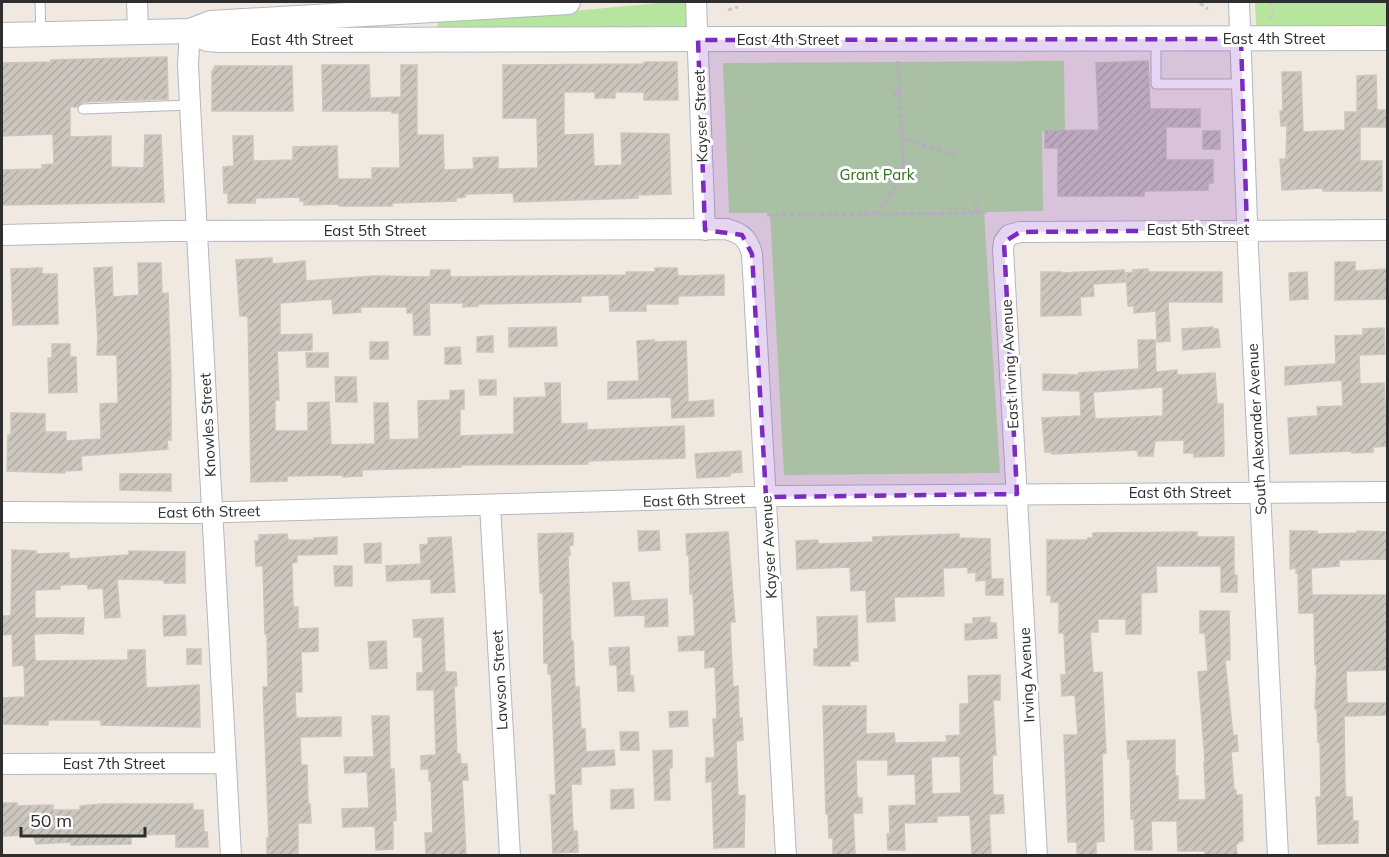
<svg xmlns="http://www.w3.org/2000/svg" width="1389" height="857" font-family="Mulish,sans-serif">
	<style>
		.grass { fill: #b6e59e }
		.building { fill: url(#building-hatch); stroke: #cbc5ba; stroke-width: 1.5; fill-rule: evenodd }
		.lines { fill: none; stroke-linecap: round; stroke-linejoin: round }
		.service-casing { stroke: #b4b7c1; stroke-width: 11 }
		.minor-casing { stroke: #b4b7c1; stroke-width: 22 }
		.tertiary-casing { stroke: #b4b7c1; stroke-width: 26 }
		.path { stroke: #c9c9c9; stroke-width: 3; stroke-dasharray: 4.5 3; stroke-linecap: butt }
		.service { stroke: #fff; stroke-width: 9 }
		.minor { stroke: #fff; stroke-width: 20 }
		.tertiary { stroke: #fff; stroke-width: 24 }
		.marked { fill: #7b2cbf; fill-opacity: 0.2; stroke: #7b2cbf; stroke-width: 4.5; stroke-dasharray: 12 8; stroke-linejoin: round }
		.labels { text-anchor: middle; stroke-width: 6; stroke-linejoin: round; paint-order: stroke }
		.street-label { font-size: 15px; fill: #2e2e2e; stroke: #fff }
		.park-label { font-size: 15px; fill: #2c6e1b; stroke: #fff }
	</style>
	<defs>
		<pattern id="building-hatch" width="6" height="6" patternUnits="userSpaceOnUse" patternTransform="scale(1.5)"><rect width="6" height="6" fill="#cbc7bf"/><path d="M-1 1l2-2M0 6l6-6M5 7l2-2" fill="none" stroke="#afaba4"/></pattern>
	</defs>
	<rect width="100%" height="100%" fill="#efe9e1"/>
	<!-- grass -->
	<path class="grass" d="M669,2h16l3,4 1,24h-252l1,-9 115,-8z
		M1255,2h132v28l-129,-2 -2,-4z
		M1064,61l1,69 -23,1 1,80 -59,1 16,261 -216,2 -14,-262h-41l-6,-150z"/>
	<!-- building -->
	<path class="building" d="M167,57l1,42 -85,3 -6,5h-7v30l41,-1v31l33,1 1,-33h16l3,67 -162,3v-35l40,-1v-4l12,-1 -1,-30 -51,2v-73l49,-1v-2z
		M1148,61l2,48h50v18h-34v33h47v23h-5v7l-64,1v5h-86v-48h-13v-17l54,-1 -3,-67z
		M644,62h33l1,38h-34v-8h-29v6h-20v-6h-31v43l29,-1 1,32 28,-1 -1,-32 48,1 2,60 -33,1v3l-124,4 -1,-9 -48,1v3l-9,1v3l-64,2v3h-53v-2l-35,1v-4h-4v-4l-45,1v5h-27v-10h-4l-1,-26 11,-1 -1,-30h20v25l40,-1v-13l44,-1 1,33h34v-11h28l-1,-55h-7v-2h-69l-1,-46h47l1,33 31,-1v-32h16v70h26l1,35 30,-1 -1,-11 25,-1v12l40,-1 -1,-50h-34v-53l141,-1z
		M215,66h77l1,45h-81v-39z
		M1282,72h19l2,60 42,-2v-18h12v-36l19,-1 1,35h11v17h-28v34h22v30h-59v-3l-41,2 -2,-31h6l1,-33h-6l-1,-15h3z
		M1203,131h17v18h-17z
		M272,258v6l33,-3 1,20 69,-5 55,1 1,-7h19v6l2,1 174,-2v-3h29v-4h22l1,8 46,-1v20l-46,1v8h-32v7h-36l-1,-16 -28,1v6l-103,2v2l-15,1v-4h-34l1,32h-16l-1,-22h-6v-6h-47l1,5 -28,2 -1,-15 -52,4v32l32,-1v16l-35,1 2,49h-4v31h33v-28l21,-1 2,43 44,-1 -1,-41h14l1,37 30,-1 -1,-38 32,-1v-9l14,-1v19h-4v27l54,-2v-36l32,-1 -1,-14h15l1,41 26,-1v7l97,-4 1,32 -97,3v3l-127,1v2l-99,3v6l-19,1v-2l-56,1v5l-36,1 -3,-166h-8l-4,-56z
		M1335,262h20v9l33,-2v30l-53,1z
		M138,263h23l1,31 6,-1 3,82v65h-4l1,9 -87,7 1,14 -17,1v2l-58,-2 1,-36h3v-22l34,1v18h21v9l35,-2 -1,-35 18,-1 -1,-48h-20l1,-17 -4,-70 18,-1 1,30 26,-2z
		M42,268v6h15l1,50 -45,1 -2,-56z
		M1148,269v3h74v30h-54l2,39 -13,1 -1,-31 -22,2v-7h-6l-2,-33 8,-1 -1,-2z
		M1124,270l1,12 -32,2 1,12 -14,1 1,18 -40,1v-44h21v1z
		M1307,272l1,27 -18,1 -1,-27z
		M556,327l1,19 -48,1v-19z
		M1213,327v2h5l2,18 -37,3 -1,-21z
		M1384,328l1,26 -26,1 1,29 24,-1 2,35h2v28l-15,1v5l-21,1v-2l-62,3 -2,-36 30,-2 -1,-9 26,-1 -1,-26 -57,5v-18l51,-3 -1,-28 28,-1v-6z
		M493,336v16h-16v-15z
		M654,340v2l32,-1 2,61 25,-2 1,16 -42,2 -1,-21 -63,2v-17l31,-1 -2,-40z
		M1138,340h17l1,32 21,-2v5l38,-2 2,31h6l1,52 -30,1v-4h-10v-13l-29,1 -2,15h-15v-4l-2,-2 -84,4v-2h-7l-3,-34 39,-2 -1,-25 -37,-1v-16l36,1v-2l60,-4zM1163,387v29l-68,3 -2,-27z
		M370,342h18v17h-18z
		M52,344h18v13h6l1,35 -28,1 -1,-35h4z
		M460,347l1,17h-16v-16z
		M306,353h22v14h-21z
		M335,377h21l1,25h-21z
		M479,380h17v15h-16z
		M741,451l1,21 -12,1v3l-33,2 -2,-24z
		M120,474h51v17l-51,-1z
		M638,531h21l1,19 -21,1z
		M1290,531h27v3l40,-1v-2l31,1v27l-49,1v6l-28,2 1,27h76v75l-42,1 1,32h41v12l-44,1 1,73 1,8h6l1,24h5v22l-40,1 -2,-47h5l-1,-56 -2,1 -1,-33h-2l2,-44h-2l-1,-52h-15l-1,-40h-2v-5l-6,1z
		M728,532l7,90h-5l3,65 5,-1 1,32h3l1,22 -7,1 2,55 7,-1 -1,52 -30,1 -2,-67 -6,1v-24h9l-2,-39h4l-2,-52 -10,1v-18l-26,1 -1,-14 17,-1 -2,-42h-3l-1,-39h-2l-1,-21z
		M1197,532v5h37v38h3v17h-16v-26h-65l1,26 -16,1v41h-15v-15h-28v13h-8l3,41 9,-1 1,21 3,60 -4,1 2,87 -8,1v13h-19v-13h-9l-4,-107h14l-3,-40 -13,1 -1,-21h5l-2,-42h-5v-31h-8v-7h-4v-55h41v-2h5v-5z
		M573,533v12l-4,1 1,9h-2l3,86h2l2,46h4l2,42h4l1,23 28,-2 1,15 -34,2v17h-10l2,47h4l1,21 -25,1 -3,-58h6l-5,-121h-3v-11h-4l-1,-70h-3l-2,-59z
		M287,534l1,6h26v-2l23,-1v17l-40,1v7l-5,1v2l1,42h5v22l20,-1v23l-17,1 1,40h-7l1,26 45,-1v19l-41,1 1,28h6l1,39h2l1,19h-13v32h-31v-17h2l-6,-151h5l-1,-53h-2l-2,-68h-7l-1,-25h4v-6z
		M959,534v4l31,1 1,40h12v16h-17v-15l-10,1v-9l-8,1v-6l-25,1 1,28 -50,1 1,24 -28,1 -1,-32 -15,1 -1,-24 -53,2 -1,-28 22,-1v4l55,-2v-5z
		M451,537l4,55 -24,1v-14l-44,2 -1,-15 35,-2 -1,-19 8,-1v-6z
		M381,543v20h-16l-1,-19z
		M12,550l24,1v3l33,-1v6l60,-4v-4l56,1v31h-21v-3l-47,-1 3,38 -15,1 -2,-30 -15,1 -1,-5 -27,1v4l-25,1v28h49l-1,16 -23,-1 -26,1 1,27 93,-1v-10h17l1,38 53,-3 1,42 -99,-2v-5h-53v5l-46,-1v-26l23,-1 -1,-32 -11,1 -1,-32 -10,1v-19h9z
		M334,566h18v20h-17z
		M629,582l2,19 36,-2 1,27 -23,1v-12l-30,1 -2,-33z
		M1200,611h29l1,49h-5l8,76 4,-1 1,16 -7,1 3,38h2v5h6l1,46 -5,1v2h-2l1,11h-32v-4h-27l-1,-30h-26l1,29h-17l-1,-31h-3l-1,-60h-2l-1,-18 48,-1v36h3v24h28l-2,-38 1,-1 -7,-89 10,-1 -3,-38h-5z
		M185,615l1,20 -22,1 -1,-20z
		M857,616l1,45h-8v5h-32v-1h-4v-16h4v-2l-1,-30z
		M990,617v6h6l1,15 -32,2v-16h8v-6z
		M443,618l2,54h11l1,14h-3l3,68h3l1,10h6l1,16h-6l4,75h-40l-1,-22h8l-2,-52h-2v-12h-8v-13l15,-1 -2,-65h-17v-17h6l-1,-36h-8l-1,-17z
		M386,641l1,27 -17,1 -2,-27z
		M629,647l1,29h3l1,15h-16l-1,-26h-7l-1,-17z
		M187,649h14v15h-14z
		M1000,675v25h-7l3,55h-4l1,40h10l1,18 -15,1 2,41h-19l-2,-40 -33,1v6l-33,1 1,27h-17l-1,-16h3l-1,-28 27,-1 -1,-31 -27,1v-15h-32l1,34 1,4h4v15h-9l2,42h-22v-17h-4l-1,-24h-2l-3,-108h43v28l28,-1 1,10 52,-1 -1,-6 14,-1v-31h9l-1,-28zM960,756l1,37 -29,1 -1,-37z
		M687,711l1,15 -18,1 -1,-15z
		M372,716h17l1,53h4l1,24 1,27 -3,1v28l-17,1 -1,-24 -32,1 -1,-18 27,-1 -2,-36 -22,1 -1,-16h30z
		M620,732h18l1,18h-18z
		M672,750v18h-3l1,32h-15l-2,-49z
		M633,789l1,19 -23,1v-19z
		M2,803h15v3l36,-1v5h27v-4l23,-2h90v6h10l1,22h3l1,15h-32v-13l-45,1v9l-60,1v-3l-35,2 -3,-9 -31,1z"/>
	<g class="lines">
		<defs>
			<path id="service" d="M40,2l1,32
				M1156,40v44h86
				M83,109l107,-4"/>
			<path id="minor" d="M137,2l1,29
				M696,2l9,228
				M1239,2l9,247 30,607
				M190,31l-2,33 2,41 41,751
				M2,235l167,-4 557,-2c15,4 22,9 26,25l34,602
				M490,505l20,351
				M2,512l194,1 586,-17 606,-4
				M2,764l224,-1
				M1037,856l-34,-607 1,-7 5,-7 11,-3 368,-2"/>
			<path id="tertiary" d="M190,31l17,8 13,1 1168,-2
				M2,35l188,-4 21,-8 357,-21"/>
		</defs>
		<!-- service casing -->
		<use href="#service" class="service-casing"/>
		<!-- minor casing -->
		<use href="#minor" class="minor-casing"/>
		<!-- tertiary casing -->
		<use href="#tertiary" class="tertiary-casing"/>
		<!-- path -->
		<path class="path" d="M1270,2c4,5 4,11 0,17
			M1200,3l8,6
			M728,10l10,-3
			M894,96l5,-8
			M901,138l54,17
			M976,201v12
			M876,214l28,-39 -6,-115
			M767,215l219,-2"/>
		<!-- service -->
		<use href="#service" class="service"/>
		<!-- minor -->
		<use href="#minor" class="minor"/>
		<!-- tertiary -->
		<use href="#tertiary" class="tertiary"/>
	</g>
	<!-- marked area -->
	<path class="marked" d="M1241,39l6,191 -227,2 -16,10 13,252 -251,3 -14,-243 -10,-19 -37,-5 -7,-190z"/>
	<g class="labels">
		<!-- street labels -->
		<g class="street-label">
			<text x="1274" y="44">East 4th Street</text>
			<text x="302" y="45">East 4th Street</text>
			<text x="788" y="45">East 4th Street</text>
			<text transform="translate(701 116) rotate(-92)" y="5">Kayser Street</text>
			<text x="1198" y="235">East 5th Street</text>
			<text x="375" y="236">East 5th Street</text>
			<text transform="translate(1010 364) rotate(-93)" y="5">East Irving Avenue</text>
			<text transform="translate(208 425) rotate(-93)" y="5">Knowles Street</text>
			<text transform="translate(1257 429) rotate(-93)" y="5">South Alexander Avenue</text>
			<text x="1180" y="498">East 6th Street</text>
			<text transform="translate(694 500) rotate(-2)" y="5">East 6th Street</text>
			<text transform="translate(209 512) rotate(-1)" y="5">East 6th Street</text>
			<text transform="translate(769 547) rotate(-93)" y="5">Kayser Avenue</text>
			<text transform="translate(1027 675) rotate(-93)" y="5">Irving Avenue</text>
			<text transform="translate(500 680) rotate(-93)" y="5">Lawson Street</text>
			<text x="114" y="769">East 7th Street</text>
		</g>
		<!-- park labels -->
		<g class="park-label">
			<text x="877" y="180">Grant Park</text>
		</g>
	</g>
	<!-- border -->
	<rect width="1389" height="857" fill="none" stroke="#2e2e2e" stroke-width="6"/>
	<!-- scale -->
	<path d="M21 827v9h124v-9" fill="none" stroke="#2e2e2e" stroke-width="3"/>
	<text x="30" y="827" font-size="18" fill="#2e2e2e" stroke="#ffffff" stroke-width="4.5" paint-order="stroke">50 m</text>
</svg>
